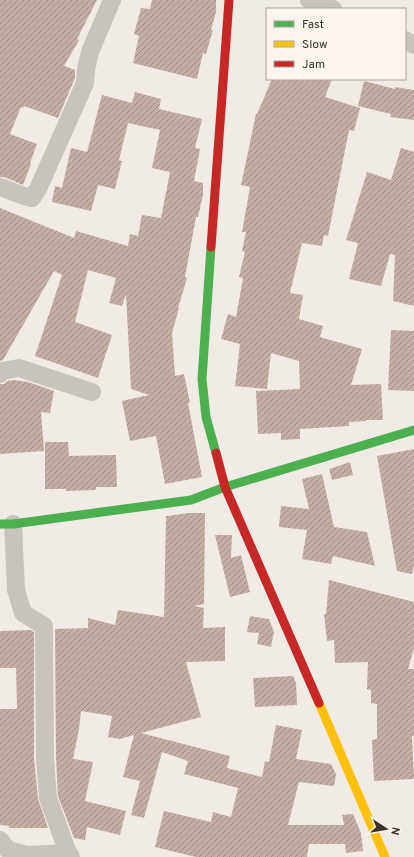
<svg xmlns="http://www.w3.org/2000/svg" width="414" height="857" font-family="Overpass,sans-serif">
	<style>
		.building { fill: url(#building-hatch) }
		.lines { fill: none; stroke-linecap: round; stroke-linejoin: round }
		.street { stroke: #c9c3be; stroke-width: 18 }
		.fast { stroke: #4caf50; stroke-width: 9 }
		.slow { stroke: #ffc107; stroke-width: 9 }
		.jam { stroke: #c62828; stroke-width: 9 }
	</style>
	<defs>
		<pattern id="building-hatch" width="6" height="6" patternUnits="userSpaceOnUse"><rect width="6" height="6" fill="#c3afa7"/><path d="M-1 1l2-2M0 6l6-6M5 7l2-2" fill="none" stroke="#a08f88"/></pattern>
	</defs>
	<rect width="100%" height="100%" fill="#f0ebe5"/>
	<!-- building -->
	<path class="building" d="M0,0h97l-20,39 2,1 -15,26 11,4v8l-17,40 -34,-12 -1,2 -2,-1 -11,27 27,10 -7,19 1,1 -8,21 -19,-8h-4z
		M152,0h64v12l-5,18h2l-7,24 -3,-1 -6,26 -64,-16 6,-27 -5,-2 7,-26 9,1z
		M272,79h60l-7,18 35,11 -6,23 -5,-1 -21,106 -4,-1 -2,11 -20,-3 -12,50 13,2 -4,24 24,7 -3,11 42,12 -11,36 30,-1 2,36h-17v1l-17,1v4l-49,3v10l-19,1v-7l-23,1 -2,-43 44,-2 -1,-28 -28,-8 -4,36 -32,-3 5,-42 -19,-5 7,-25 8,3 7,-39 -4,-1 6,-25 -3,-1 4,-19h-4l8,-45 -9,-2 15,-71h1z
		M364,81l31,8v-2l19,3v30l-24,-3 1,-3 -33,-8z
		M135,92l26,7 -2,10 43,10 -7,29 5,1 -6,32 9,2v12l-5,22h-2l-11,60 2,1 -9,30h1l-7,25 3,43 9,-2 6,29h-2l14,74 -37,7 -9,-48 -26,5 -8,-40 27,-6 -18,-6 -5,-95 -4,12 -13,-3 7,-25 -28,-8 -13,52 37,13 -14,43 -63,-22 27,-81 -8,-4 -51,89 -3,1v-153l74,30 2,-7 52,15 2,-12 8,2 4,-21 19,3 9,-46 -18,-4 8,-38 -32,-7 -9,37 3,1 -7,28 -17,-4 -7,26 -39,-9 3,-16 7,2 9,-40 16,4 15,-57 30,8z
		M401,148l13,4v154l-21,-5 2,-46 -5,-1 -9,32 -32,-7 9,-36 -12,-3 21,-68 24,8z
		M391,330l23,1v60l-26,-1z
		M13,380l15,2 26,9 -4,22 -9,-1 3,39 -44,3v-70h4l4,-3z
		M45,442h23l1,14 47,-1 1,32h-21v3l-30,1v-2h-21z
		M414,449v116l-2,9 -15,-3 -20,-115z
		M350,462l3,13 -21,5 -3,-11z
		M322,474l12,53 33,5 8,34 -42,-10 -2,8 -29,-5 5,-29 -28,-3 2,-21 28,3 -7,-30z
		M189,513h16l-1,91 -10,2 10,2 -1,20 22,-1v34l-39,1 15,55 -60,16 89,23 -3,12 35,9 3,-16 4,1 7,-37 26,5 -6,29 35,5 5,10 -2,12 -35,-4 -11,43h56l-2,-10 11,-1 8,19 2,18 -17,2 -1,-9h-36l-2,13h-111l-41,-10 9,-36 47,11 2,-10 18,5 7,-29 -54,-14 4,-13 -26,-9 -18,66 -13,-3 9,-34 -17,-4 11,-42 -14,4 -12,-2 4,-21 -31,-5 -2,18 -6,30 20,3 -8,39 41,10 -6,24 -33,-8 -2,13 -11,-2 -16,-42 -2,-38 -1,-129 33,-1v-10l27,7 3,-15 46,7 2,-101z
		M215,535h17l-1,23 10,-3 9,37 -20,5z
		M329,580l85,22v46l-6,21h6v67h-2l2,43 -40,2 -2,-41 5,-1v-35l-6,-1v-13l-4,-1 1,-27 -33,1 -1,-23 -7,1 -3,-27h2z
		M250,616l19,3 5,13 -3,15 -14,-3 2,-11 -12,-1z
		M31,630l3,2v126l4,41 10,29h-39v-2l-9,-1v-116h17l-1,-41h-16v-37z
		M293,676l3,7 1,22 -42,2 -2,-29z"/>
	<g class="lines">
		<!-- street -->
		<path class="street" d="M309,0l24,9
			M405,40l9,5
			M0,187l24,9 8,2 6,-9 47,-106 1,-13 4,-18 22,-52
			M0,374l2,-3 17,-3 73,24
			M13,524l3,66 7,23 21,13 1,132 3,40 20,55 3,4
			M0,840l8,10 19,5 41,-2"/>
		<!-- fast -->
		<path class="fast" d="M211,247l-9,132 4,38 10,36
			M0,524h13l178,-24 34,-13 189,-57"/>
		<!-- slow -->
		<path class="slow" d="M319,703l66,154"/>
		<!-- jam -->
		<path class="jam" d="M211,247l18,-247
			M216,453l9,34 94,216"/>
	</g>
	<!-- legend -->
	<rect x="266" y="8" width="140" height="72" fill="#fbf5ee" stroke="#aea6a0"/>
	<rect x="274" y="21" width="20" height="6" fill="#4caf50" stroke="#aea6a0"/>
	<text x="302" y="28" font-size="12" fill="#3b302b">Fast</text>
	<rect x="274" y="41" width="20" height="6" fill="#ffc107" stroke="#aea6a0"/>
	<text x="302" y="48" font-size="12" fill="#3b302b">Slow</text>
	<rect x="274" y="61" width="20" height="6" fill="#c62828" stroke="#aea6a0"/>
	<text x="302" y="68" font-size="12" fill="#3b302b">Jam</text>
	<!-- north arrow -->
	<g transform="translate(386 829) rotate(102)" stroke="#fbf5ee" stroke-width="3" paint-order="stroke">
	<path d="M0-3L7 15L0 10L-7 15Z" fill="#3b302b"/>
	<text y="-6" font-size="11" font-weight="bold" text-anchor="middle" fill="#3b302b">N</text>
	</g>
</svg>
